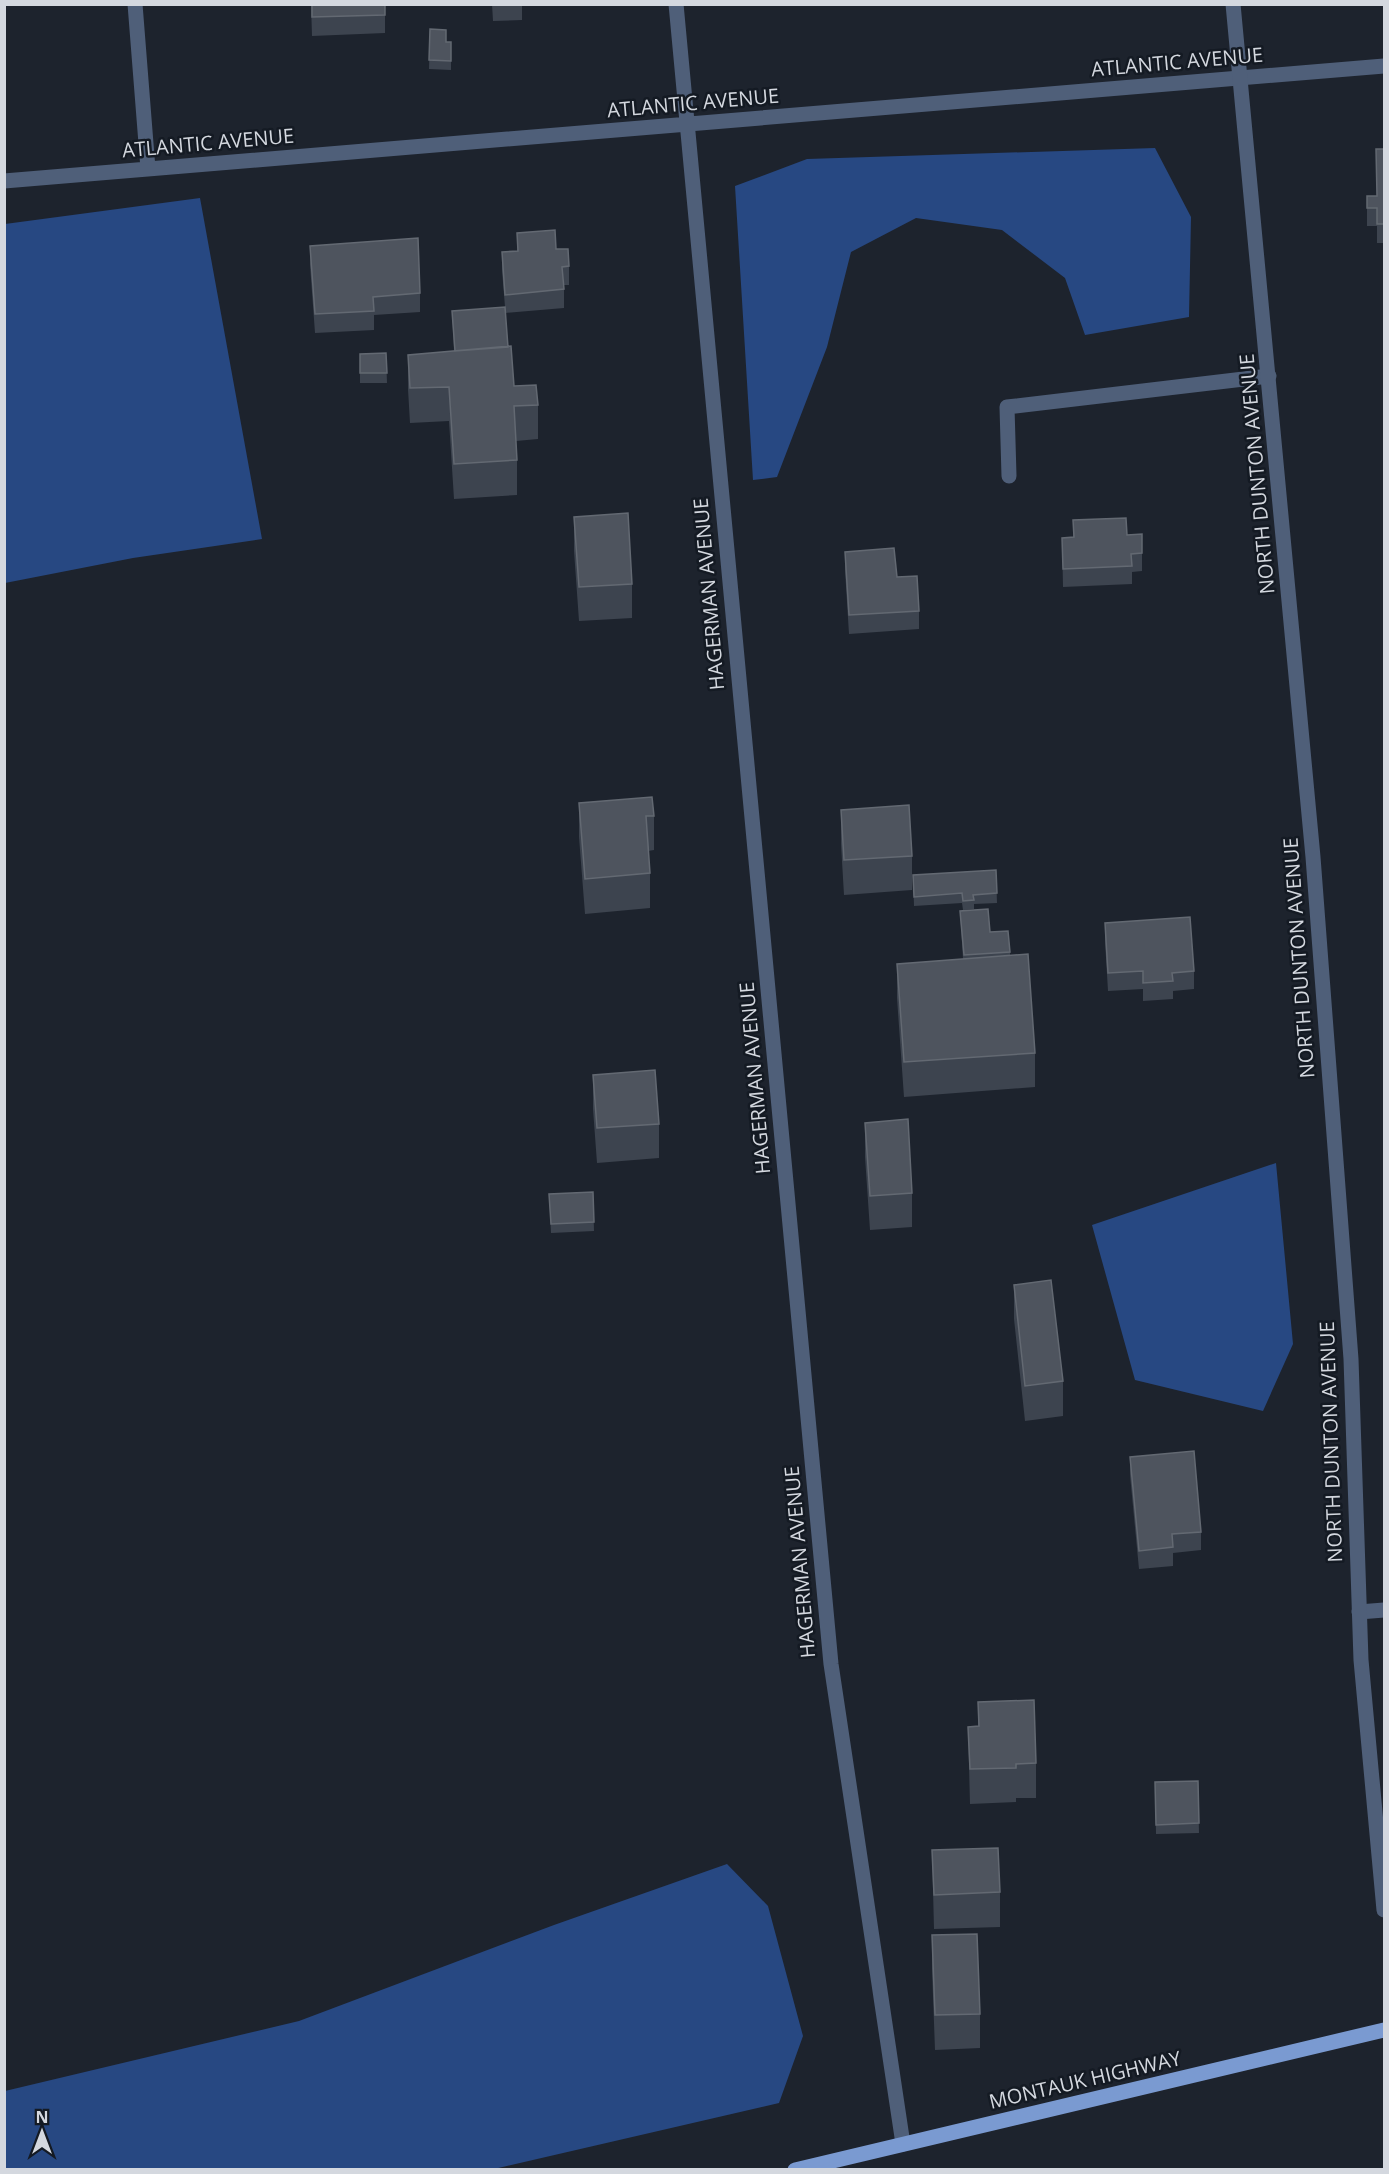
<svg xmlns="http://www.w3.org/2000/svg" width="1389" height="2174" font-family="'Open Sans',sans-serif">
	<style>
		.forest { fill: #274882 }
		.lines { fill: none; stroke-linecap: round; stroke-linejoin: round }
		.service { stroke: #4f5f79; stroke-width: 15 }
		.minor { stroke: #4f5f79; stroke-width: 15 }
		.tertiary { stroke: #4f5f79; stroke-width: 15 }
		.primary { stroke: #7a9ad1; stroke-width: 15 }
		.wall { fill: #3d444f }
		.building { fill: #4e545e; stroke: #636972; stroke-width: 1.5 }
		.labels { text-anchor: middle; stroke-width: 5; stroke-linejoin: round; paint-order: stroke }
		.street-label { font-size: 20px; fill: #d4d8df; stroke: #141a23 }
	</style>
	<rect width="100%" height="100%" fill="#1d232d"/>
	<!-- forest -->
	<path class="forest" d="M1155,148l36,69 -2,100 -104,18 -20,-57 -63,-48 -86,-12 -65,34 -24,95 -50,130 -24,3 -18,-294 72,-27z
		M200,198l62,341 -129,19 -128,25v-359z
		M1276,1163l17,181 -30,67 -128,-31 -43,-155z
		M727,1864l41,42 35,130 -24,67 -285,66h-489v-78l294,-70 255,-96z"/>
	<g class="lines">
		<!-- service -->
		<path class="service" d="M1009,476l-2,-69 262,-31"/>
		<!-- minor -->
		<path class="minor" d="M135,4l13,165
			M676,4l155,1660 72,480
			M4,181l1380,-115
			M1359,1612l25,-2"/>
		<!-- tertiary -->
		<path class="tertiary" d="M1233,4l80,853 38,502 10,301 23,250"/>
		<!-- primary -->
		<path class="primary" d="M795,2170l589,-140"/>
	</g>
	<!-- wall -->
	<path class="wall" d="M311,4h74v29l-73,3z
		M492,4h30v16l-29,1z
		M430,29l16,13h5v28l-22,-1z
		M1384,149v94h-7v-17h-10v-30h10z
		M517,233l39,16 13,17v19h-5v23l-59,5 3,34 6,39 24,19v34l-22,2 1,19v35l-63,4 -5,-78 -39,2 -2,-34v-34l46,-4 -2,-40 53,-4 -3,-37v-18l15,-1z
		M310,246l110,47v19l-46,3v15l-59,3 -5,-68z
		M386,353l1,30h-27v-29z
		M574,517l58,67v34l-53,3 -5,-70z
		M1073,520l54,15 15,-1v37l-10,1v12l-69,3 -1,-49 11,-1z
		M845,552l52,25 22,34v18l-70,5 -4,-64z
		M579,803l75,13v34l-6,1 2,22v35l-65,6 -6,-77z
		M841,810l71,46v34l-68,5 -3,-51z
		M996,870l1,33 -23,1v5l-11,1 -1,-7 -48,3 -1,-31z
		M960,911l30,21 20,20v4l25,97v34l-131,10 -7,-99v-34l66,-5z
		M1105,923l89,48v18l-21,2v8l-30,2v-12l-35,2 -3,-50z
		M593,1075l66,49v34l-62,5 -4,-54z
		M865,1123l47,70v34l-42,3 -5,-73z
		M593,1192l1,39 -43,2 -2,-39z
		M1014,1285l49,96v35l-38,5 -11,-102z
		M1130,1457l71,75v18l-28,3v13l-34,3 -9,-94z
		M978,1702l58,61v35h-20v4l-46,2 -2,-77 10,-1z
		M1198,1781l1,52 -43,1 -1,-52z
		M932,1850l68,42v35l-66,2z
		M932,1935l48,79v34l-45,2 -3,-81z"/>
	<!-- building -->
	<path class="building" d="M312,4h73v11l-73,2z
		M430,29l16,1v12h5v19l-22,-1z
		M1376,149h8v75h-7v-16h-10v-12h10z
		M555,230l1,19h12l1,17 -7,1 2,22 -59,6 -3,-43 16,-1 -1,-18z
		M418,238l2,55 -47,4 1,14 -59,3 -5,-68z
		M505,307l3,40 -53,4 -3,-40z
		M511,346l3,40 22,-1 2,20 -24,1 3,54 -63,4 -5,-77 -39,1 -2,-33z
		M386,353l1,20h-27v-19z
		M628,513l4,71 -53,3 -5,-70z
		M1126,518l1,17 15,-1v19l-11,1 1,12 -69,3 -1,-31 12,-1 -1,-17z
		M894,548l3,29 20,-1 2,35 -70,4 -4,-63z
		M652,797l2,19h-8l4,57 -65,6 -6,-76z
		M909,805l3,51 -68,4 -3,-50z
		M996,870l1,23 -24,2 1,5 -11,1 -1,-8 -48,4 -1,-22z
		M988,909l2,23 18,-1 2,21 -46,3 -4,-44z
		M1190,917l4,54 -22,2 1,8 -30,2v-12l-35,2 -3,-50z
		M1028,954l7,99 -131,9 -7,-98z
		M655,1070l4,54 -62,4 -4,-53z
		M908,1119l4,74 -42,3 -5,-73z
		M593,1192l1,30 -43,2 -2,-30z
		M1051,1280l12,101 -38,5 -11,-101z
		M1194,1451l7,81 -29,2 1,13 -34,4 -9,-94z
		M1034,1700l2,63 -20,1v4l-46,1 -2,-42 11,-1 -1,-24z
		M1198,1781l1,42 -43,2 -1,-43z
		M998,1848l2,44 -66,3 -2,-45z
		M977,1934l3,80 -45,1 -3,-80z"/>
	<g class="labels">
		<!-- street labels -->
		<g class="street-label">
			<text transform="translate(1177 62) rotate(-5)" y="7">ATLANTIC AVENUE</text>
			<text transform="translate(693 103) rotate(-5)" y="7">ATLANTIC AVENUE</text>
			<text transform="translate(208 143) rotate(-5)" y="7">ATLANTIC AVENUE</text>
			<text transform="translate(1257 474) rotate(-95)" y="7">NORTH DUNTON AVENUE</text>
			<text transform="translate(709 594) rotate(-95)" y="7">HAGERMAN AVENUE</text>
			<text transform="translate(1299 958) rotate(-94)" y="7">NORTH DUNTON AVENUE</text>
			<text transform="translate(755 1078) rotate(-95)" y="7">HAGERMAN AVENUE</text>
			<text transform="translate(1331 1442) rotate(-92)" y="7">NORTH DUNTON AVENUE</text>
			<text transform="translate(800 1562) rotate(-95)" y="7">HAGERMAN AVENUE</text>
			<text transform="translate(1085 2080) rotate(-13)" y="7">MONTAUK HIGHWAY</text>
		</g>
	</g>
	<!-- border -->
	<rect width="1389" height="2174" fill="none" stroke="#d4d8df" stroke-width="12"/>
	<!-- north arrow -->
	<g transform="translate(42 2132)" stroke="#141a23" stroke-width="4.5" paint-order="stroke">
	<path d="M0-4.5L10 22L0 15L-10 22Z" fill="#d4d8df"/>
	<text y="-9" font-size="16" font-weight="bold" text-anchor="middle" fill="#d4d8df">N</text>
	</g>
</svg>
